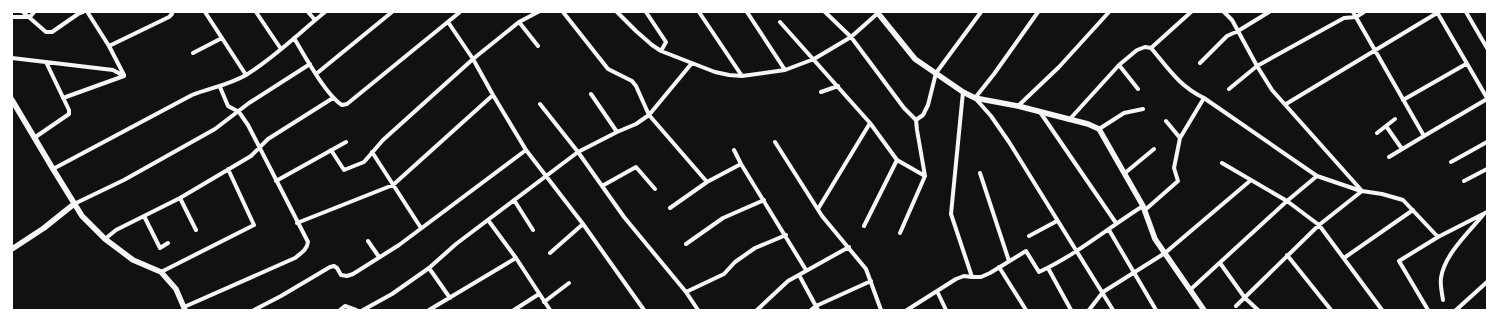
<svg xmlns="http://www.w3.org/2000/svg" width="1499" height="322" font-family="Commissioner,sans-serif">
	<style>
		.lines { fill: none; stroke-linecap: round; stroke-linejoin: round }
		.minor { stroke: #f5f5f5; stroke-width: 4 }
		.tertiary { stroke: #f5f5f5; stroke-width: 5.5 }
	</style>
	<rect width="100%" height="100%" fill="#111"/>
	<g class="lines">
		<!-- minor -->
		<path class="minor" d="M23,12l23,20h6l26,-18 5,-2
			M205,12l41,63
			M256,12l25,37
			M308,12l7,8
			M563,12l45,57 24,12 4,5 13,29 58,67
			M617,12l19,19 16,14 9,6 54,21 14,3 13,1 43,-6 29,-11 37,-22 27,-24
			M646,12l20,30 -5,9
			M699,12l43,64
			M747,12l38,58
			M825,12l26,25 53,71 12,12
			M1038,12l-44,62 -19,24 16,18 18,26 104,168
			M1224,12l8,8 25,46 15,24 90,101 20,3 21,6 35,37
			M1353,12l71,124
			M1437,12l50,86
			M1466,12l21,36
			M88,13l21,33 15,29
			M12,17h17
			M30,17l4,-5
			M448,22l25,37 20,36 33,55 57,74 61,86
			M519,22l19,24
			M780,22l90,101 27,37 28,16
			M294,38c10,17 32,57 48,67l5,-1 113,-92
			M109,46l60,-29 3,-3 -1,-2
			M1151,48c17,20 28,38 53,50l113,78 44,15
			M193,53l29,-15
			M12,58l101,12 11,6
			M1200,63l27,-27 11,-5 31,-19
			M1119,65l19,24
			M316,74l76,-62
			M1229,89l28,-23 87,-48 12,-1 8,-5
			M821,92l17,-6
			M963,92l-12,122 21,63
			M591,94l26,38
			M63,98l61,-22
			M1403,100l63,-36
			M540,104l38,48 46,65 62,75 12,18
			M1286,104l151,-91
			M1018,106l41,-39 50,-55
			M1040,112l76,111
			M1069,120l50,-55 18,-15 8,-3 6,1 40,-36
			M1166,121l14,17
			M1386,126l9,-7
			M1099,129l25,-16 19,-4
			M1377,133l9,-7 16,23
			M34,138l35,-24v-4l-23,-48
			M775,142l47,74 44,53 15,41
			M331,150l13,20 20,-8 19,-22 90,-81 46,-37 19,-10
			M734,150l7,14 65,106
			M372,152l49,76
			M1389,157l35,-21 63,-37
			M1451,162l36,-20
			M1222,163l65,38 32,24 63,85
			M53,169l139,-74c18,-7 37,-10 54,-20 29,-18 53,-42 79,-63
			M980,173l29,88
			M1125,173l29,-24
			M925,176l-8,-46 -1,-10 7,-5 5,-10 8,-32 45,-61
			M276,181l70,-39
			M1464,181l23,-12
			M602,186l34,-19 19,22
			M180,198l16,32
			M514,200l19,30
			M74,204l50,-24 91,-51 34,-26 61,-39
			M670,208l37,-26 34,-18
			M818,209l52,-86
			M1145,210l33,-29 -4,-13 6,-30 24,-40
			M144,216l16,32 8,-5
			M488,220l28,38 34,52
			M297,223l96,-38 100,-90
			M864,226l33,-66
			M1109,230l47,80
			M900,233l25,-57
			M1029,236l28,-15
			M105,239l11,-9 64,-32 71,-42 17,-17 65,-41
			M368,241l11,16
			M686,244l37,-26 41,-18
			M550,253l33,-29
			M1287,255l44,55
			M1344,258l69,-48
			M1220,263l25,35 13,12
			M999,267l27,43
			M429,268l21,30
			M1048,268l23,42
			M161,272l93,-47 -26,-56
			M799,275l19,35
			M1190,290l97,-89 30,-25
			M937,291l9,19
			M686,292l38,-18 11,-12 20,-14 31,-13
			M1443,300c-1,-7 -3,-15 -2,-22 3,-23 28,-46 42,-63
			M544,302l25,-19
			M1236,306l83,-81 43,-34
			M184,307l111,-49c6,-5 12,-8 13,-16l-60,-117 -9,-13 -11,-6 -8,-19
			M254,310l27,-14 49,-29 4,-1 3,2 4,7 6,1 6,-2 46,-29 127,-95
			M340,310l5,-4 11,4
			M363,310l29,-16 37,-26 27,-24 122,-92 39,-20 19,-8 13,-9 43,-52
			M429,310l87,-52
			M514,310l25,-16
			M757,310l31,-29 61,-34
			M811,310l5,-4 55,-25
			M907,310l49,-31 8,-3 8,1h9l9,-4 36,-22 13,21c37,-17 69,-44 104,-66
			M1089,310l14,-18 62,-39 86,-73
			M1428,310l-29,-49 39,-24 49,-25
			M1456,310l31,-28"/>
		<!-- tertiary -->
		<path class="tertiary" d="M877,12l38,47 48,33 12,6 43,8 70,18 11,5 44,77 12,33 49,71
			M12,100l41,69 29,47 23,23 28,21 28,12 15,17 9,21
			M12,249l32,-21 30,-24"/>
	</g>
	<!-- border -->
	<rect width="1499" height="322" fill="none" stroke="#ffffff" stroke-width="26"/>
</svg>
